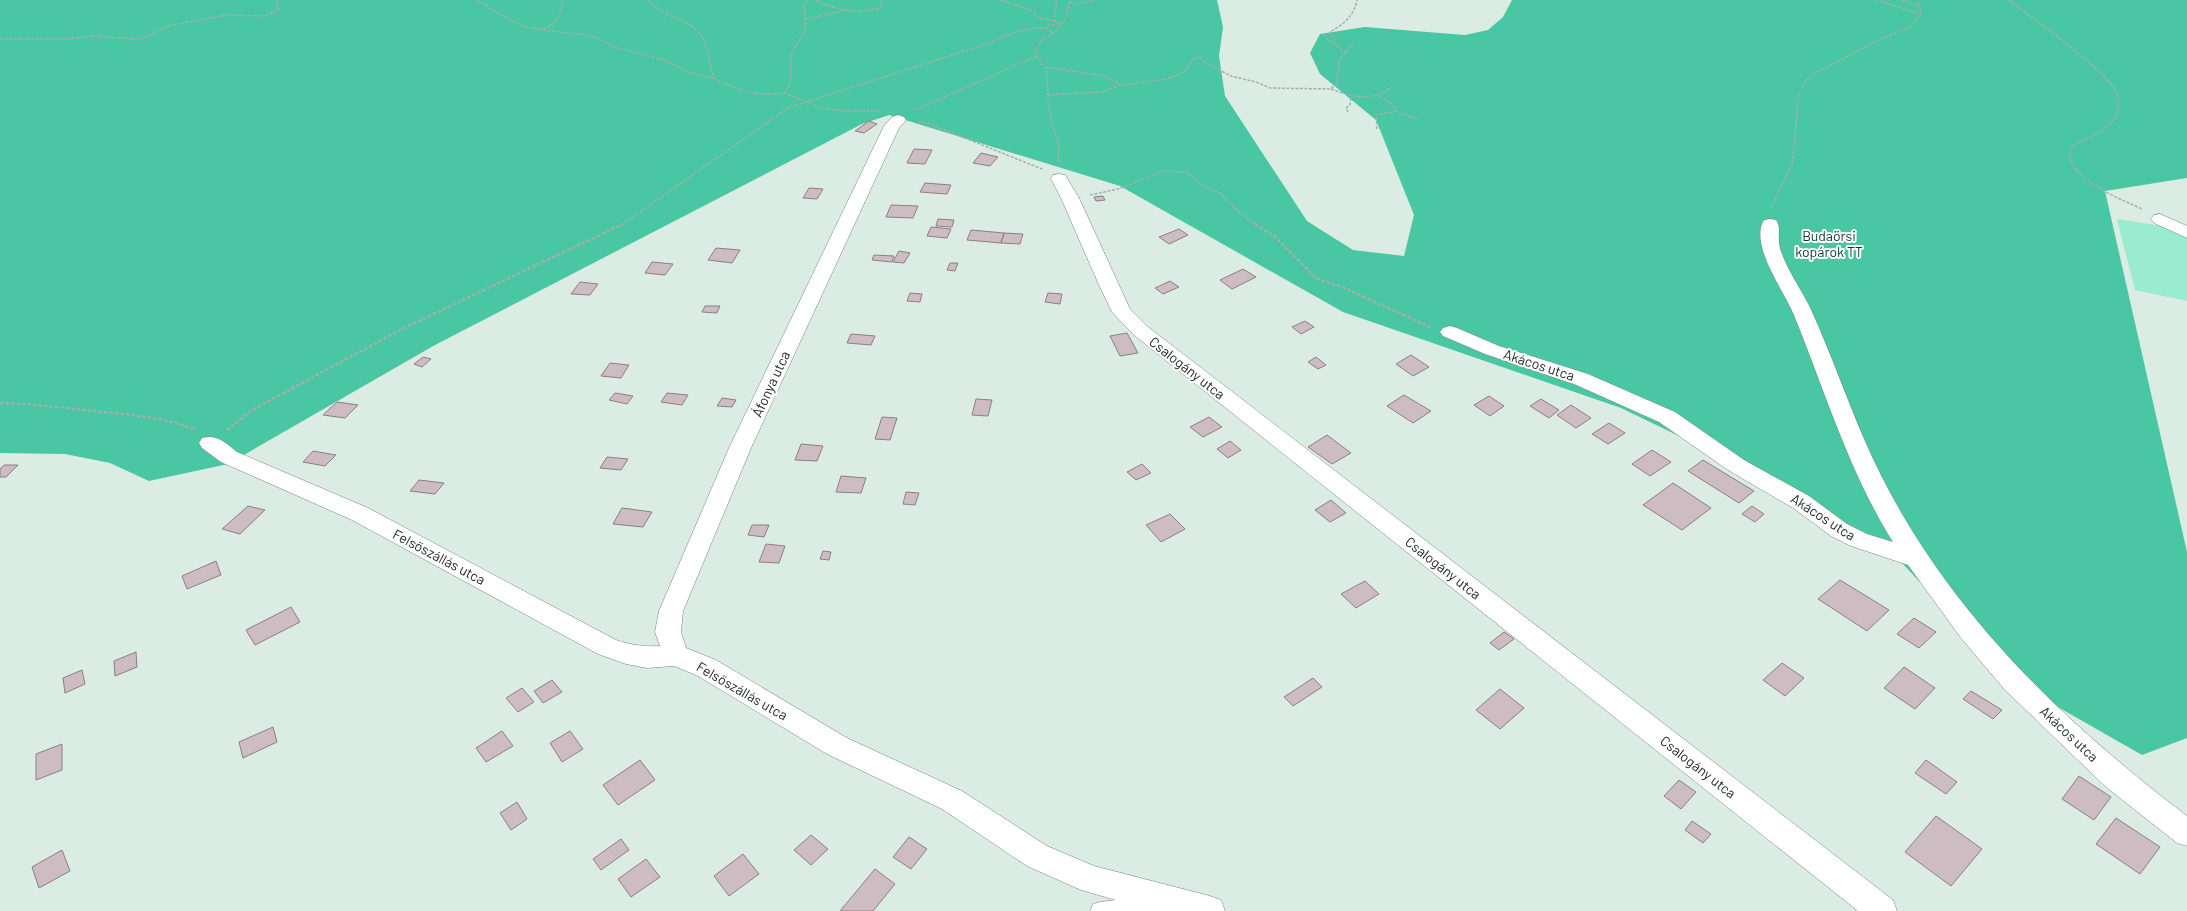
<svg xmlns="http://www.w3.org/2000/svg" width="2187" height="911" font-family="Barlow,sans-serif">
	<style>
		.green { fill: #99eccf }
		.forest { fill: #49c6a2 }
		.building { fill: #cdbcc1; stroke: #8e7e83 }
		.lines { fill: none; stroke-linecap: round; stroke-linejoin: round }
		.service-casing { stroke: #74847e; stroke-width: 1 }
		.minor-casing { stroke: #74847e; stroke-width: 1 }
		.path-far1 { stroke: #a2afaa; stroke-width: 1.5; stroke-dasharray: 3 1.5; stroke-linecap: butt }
		.path { stroke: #a2afaa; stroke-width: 2.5; stroke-dasharray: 3.5 2; stroke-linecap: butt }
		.service { fill: #fff; fill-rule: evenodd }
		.minor { fill: #fff; fill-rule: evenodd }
		.labels { text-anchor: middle; stroke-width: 4; stroke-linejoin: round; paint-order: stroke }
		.park-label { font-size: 14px; fill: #063f30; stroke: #fff }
		.street-label { font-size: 14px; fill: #1e2422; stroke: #fff }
	</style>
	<rect width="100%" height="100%" fill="#dbece5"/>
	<!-- green -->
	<path class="green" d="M2117,219l51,8 19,10v64l-52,-11z"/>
	<!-- forest -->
	<path class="forest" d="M0,0h1217l6,27 -4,29 6,40 82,125 46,29 51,6 10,-41 -38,-95 -56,-46 -10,-21 10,-19 45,-7 100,8 23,-5 15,-13 9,-17h675v178l-82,13 82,361v186l-45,17 -128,-73 -112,-119 -56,-23 -138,-90 -87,-42 -278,-96 -223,-126 -231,-71 -27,9 -427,221 -207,119 -79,17 -39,-18 -45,-9 -65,-1z"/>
	<!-- building -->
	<path class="building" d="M869,121l8,3 -13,9 -9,-2z
		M914,149l18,1 -7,14 -18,-1z
		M981,153l17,4 -8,9 -17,-3z
		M925,183l26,2 -4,9 -27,-2z
		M809,188l14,1 -6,10 -14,-1z
		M1103,196l2,4 -9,1 -2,-4z
		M891,205l27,1 -5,12 -27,-1z
		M938,219l16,1 -2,7 -16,-1z
		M931,227l20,2 -4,9 -20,-2z
		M1179,229l9,6 -19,9 -10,-7z
		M971,230l33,3 -3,10 -34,-3z
		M1004,233l19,1 -3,10 -19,-1z
		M716,248l24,2 -8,13 -24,-3z
		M899,251l11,2 -6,10 -11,-1z
		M874,255l20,1 -2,6 -20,-2z
		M652,262l21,2 -8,11 -20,-2z
		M950,263h8l-3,8 -8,-1z
		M1243,269l13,8 -24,12 -12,-9z
		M1170,281l9,6 -16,7 -8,-6z
		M580,282l18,2 -8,11 -19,-1z
		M910,293l12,1 -2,8 -13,-1z
		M1048,293l14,1 -2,10 -15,-2z
		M705,306h15l-3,7 -15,-1z
		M1305,321l9,6 -13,7 -9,-7z
		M1127,333l11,20 -18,3 -10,-20z
		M851,334l24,2 -4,9 -24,-2z
		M1411,355l18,12 -16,9 -17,-12z
		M423,357l8,2 -9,8 -8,-3z
		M1316,357l10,8 -8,4 -10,-7z
		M610,363l19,2 -8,13 -20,-2z
		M615,393l18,3 -6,8 -18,-4z
		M667,393l21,2 -6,10 -21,-3z
		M1404,395l27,16 -18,12 -26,-17z
		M1489,396l15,10 -14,10 -16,-11z
		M722,398l14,2 -4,7 -15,-1z
		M976,399l16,1 -4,16 -16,-1z
		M1541,399l18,11 -10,8 -19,-12z
		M337,402l21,3 -13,13 -22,-3z
		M1571,405l20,13 -15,10 -19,-13z
		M882,417l15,1 -7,22 -15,-1z
		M1209,417l13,10 -19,10 -13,-10z
		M1609,423l16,10 -17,11 -16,-10z
		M1327,435l24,18 -19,11 -24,-17z
		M1230,441l11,9 -13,8 -11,-9z
		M801,444l22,2 -6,15 -22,-1z
		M1652,450l19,12 -21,14 -18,-12z
		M313,451l23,4 -11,11 -22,-4z
		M607,457l21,2 -7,11 -21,-2z
		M1703,460l51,31 -15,12 -51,-32z
		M1142,464l9,9 -15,7 -9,-8z
		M4,465h14l-12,12h-6v-8z
		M841,476l25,2 -5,15 -25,-1z
		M419,480l25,3 -9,11 -25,-3z
		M1673,483l38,25 -29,22 -39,-25z
		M906,492l13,1 -4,12 -12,-1z
		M1331,500l15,13 -16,9 -15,-12z
		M248,506l17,4 -25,24 -18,-5z
		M1752,506l12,8 -9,8 -13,-8z
		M622,508l30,4 -9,15 -30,-3z
		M1170,514l15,15 -24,13 -15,-17z
		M752,525h17l-5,12 -16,-2z
		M766,544l19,2 -6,17 -20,-1z
		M823,551l8,1 -2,8 -9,-1z
		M216,561l5,14 -34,14 -5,-13z
		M1840,580l49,30 -22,21 -49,-32z
		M1365,581l14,13 -23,14 -15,-14z
		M291,607l9,15 -45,23 -9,-15z
		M1914,618l22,14 -17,16 -22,-14z
		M1504,632l10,7 -15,11 -9,-7z
		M136,652l1,15 -22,9 -1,-15z
		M1782,663l22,15 -19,18 -22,-16z
		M1904,667l31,21 -20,21 -31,-21z
		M82,670l3,14 -20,9 -2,-15z
		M1313,678l9,9 -29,19 -9,-9z
		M552,680l10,12 -19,11 -9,-12z
		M522,688l12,14 -16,10 -12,-14z
		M1500,689l24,19 -24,21 -24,-19z
		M1971,691l31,19 -9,9 -30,-20z
		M273,727l4,15 -34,16 -4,-16z
		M502,731l11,15 -27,16 -10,-14z
		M570,731l13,18 -21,13 -12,-19z
		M62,744v26l-26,10v-26z
		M640,760l15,20 -37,25 -15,-20z
		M1926,760l31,22 -11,12 -31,-21z
		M2079,776l32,21 -17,23 -32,-21z
		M1679,780l17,12 -15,17 -17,-13z
		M517,802l10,17 -16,11 -11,-17z
		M1936,816l46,33 -31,37 -46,-34z
		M2116,818l44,29 -20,27 -44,-30z
		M1692,821l19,13 -8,9 -18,-13z
		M811,835l17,14 -17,16 -17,-15z
		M909,837l18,12 -16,20 -18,-12z
		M621,839l8,11 -28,20 -8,-11z
		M62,850l8,21 -31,17 -7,-21z
		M743,854l16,20 -30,22 -15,-20z
		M646,859l14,18 -29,20 -13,-18z
		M875,869l20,15 -22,27h-33z"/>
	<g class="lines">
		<defs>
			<path id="service" d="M1138,897l18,1 7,2 3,7 -2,4h-74l3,-7 7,-2z"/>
			<path id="minor" d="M898,115l6,2 2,3 -7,8 -148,320 -68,163 -2,21 5,16 30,12 131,78 115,53 85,55 47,20 116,30 11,4 4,11h-71l-73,-21 -54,-24 -85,-57 -115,-55 -129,-78 -24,-10 -27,2 -21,-4 -28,-10 -246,-134 -131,-58 -19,-14 -3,-5 3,-5c15,-4 24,5 35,14l131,56 248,132c15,5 28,7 44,6l-5,-14 4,-21 70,-163 155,-322 8,-9z
				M1059,174l6,1 14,23 51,111 18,18 745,573 4,11h-39l-724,-576 -22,-23 -13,-27 -38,-87 -10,-19 2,-4z
				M2160,214l27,12v12l-33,-15 -3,-4 3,-4z
				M1770,219l6,1c5,7 2,14 3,22 0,6 3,12 5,17 8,19 20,35 28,53 19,42 34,85 52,127 68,157 189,275 323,377v30l-10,-3 -71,-56 -101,-97 -44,-52 -53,-73 -57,-19 -20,-10 -38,-28 -65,-38 -69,-48 -85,-38 -89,-30 -42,-18 -3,-4 3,-4 7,-2 7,2 42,18 89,28 87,38 69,48 65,36 38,28 20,10 26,8c-44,-70 -68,-151 -99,-227 -10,-23 -26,-44 -32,-68 -2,-8 -3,-20 2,-27z"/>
		</defs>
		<!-- service casing -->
		<use href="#service" class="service-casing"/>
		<!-- minor casing -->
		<use href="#minor" class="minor-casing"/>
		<!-- path-far1 -->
		<path class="path-far1" d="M478,0c19,12 62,46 80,18 3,-5 4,-12 5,-18
			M648,0c15,18 40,18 52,34 10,13 8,31 15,45 23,11 43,18 69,14l6,-9 1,-31 15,-23 -2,-26 4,-4
			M815,0c21,10 42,15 65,8l2,-8
			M1000,0l31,10 8,8 20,4
			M1876,0l45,14
			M1902,0l18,7
			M2009,0c22,18 100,71 108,94 3,8 1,19 -4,26 -9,13 -28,18 -41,26 -1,4 -3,8 -2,12 7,25 51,41 72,51
			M1069,2l10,2 15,-4
			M806,19l37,-8
			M1054,22l3,-22
			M1046,28l8,5
			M543,30l42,5 15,4 11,7 53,14 25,12 26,7
			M1323,34l9,9
			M0,39h67l26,-3 43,3 12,-3 20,-10 58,-11 39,1 14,-6 -2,-10
			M1346,52l7,-8
			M1045,67l59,9 19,9 43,-6 19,-7 7,-12 8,-3 4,5 27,14 25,6 14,6 60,1 7,-5 2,-23 7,-8 -13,-10 2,-5 -5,-6c14,-8 24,-16 27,-32
			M1331,89c21,8 42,13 61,-2
			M784,93l38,15 23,3h35
			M1047,95l54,-3 20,-7
			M1379,96l11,6 9,11 19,6
			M915,110l122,-54
			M1348,112l-2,-4 4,-3 1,-9
			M918,122l9,1 115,46
			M1377,129l-1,-14 20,-4
			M1059,162l-1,-22 -6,-15 -4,-25 -1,-28 -10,-16 -1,-6 4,-8 16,-11 10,-13 4,-18
			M1090,195l28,-6 46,-18 22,1 16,13 18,8 22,22 15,10
			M1771,208l21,-44 7,-72 10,-15 65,-35 37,-15 10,-13 -3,-14
			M621,225l167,-117 198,-64c20,-8 38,-17 60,-16l3,-3 13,-2"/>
		<!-- path -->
		<path class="path" d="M1255,224l19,12 43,43 23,7 90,41
			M0,403c38,1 75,6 113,10 28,3 56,6 83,17
			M227,430l25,-20 150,-81 221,-105"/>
		<!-- service -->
		<use href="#service" class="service"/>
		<!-- minor -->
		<use href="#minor" class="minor"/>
	</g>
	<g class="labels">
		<!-- park labels -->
		<g class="park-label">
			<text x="1829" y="241">Budaörsi<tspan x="1829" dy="16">kopárok TT</tspan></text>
		</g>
		<!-- street labels -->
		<g class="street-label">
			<text transform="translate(1539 365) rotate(18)" y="5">Akácos utca</text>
			<text transform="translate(1187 368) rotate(38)" y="5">Csalogány utca</text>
			<text transform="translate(771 384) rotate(-65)" y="5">Áfonya utca</text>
			<text transform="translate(1823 517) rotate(33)" y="5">Akácos utca</text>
			<text transform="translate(439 557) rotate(28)" y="5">Felsőszállás utca</text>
			<text transform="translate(1443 568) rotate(38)" y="5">Csalogány utca</text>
			<text transform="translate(742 691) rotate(30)" y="5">Felsőszállás utca</text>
			<text transform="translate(2069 734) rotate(43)" y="5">Akácos utca</text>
			<text transform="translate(1698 767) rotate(38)" y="5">Csalogány utca</text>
		</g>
	</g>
</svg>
